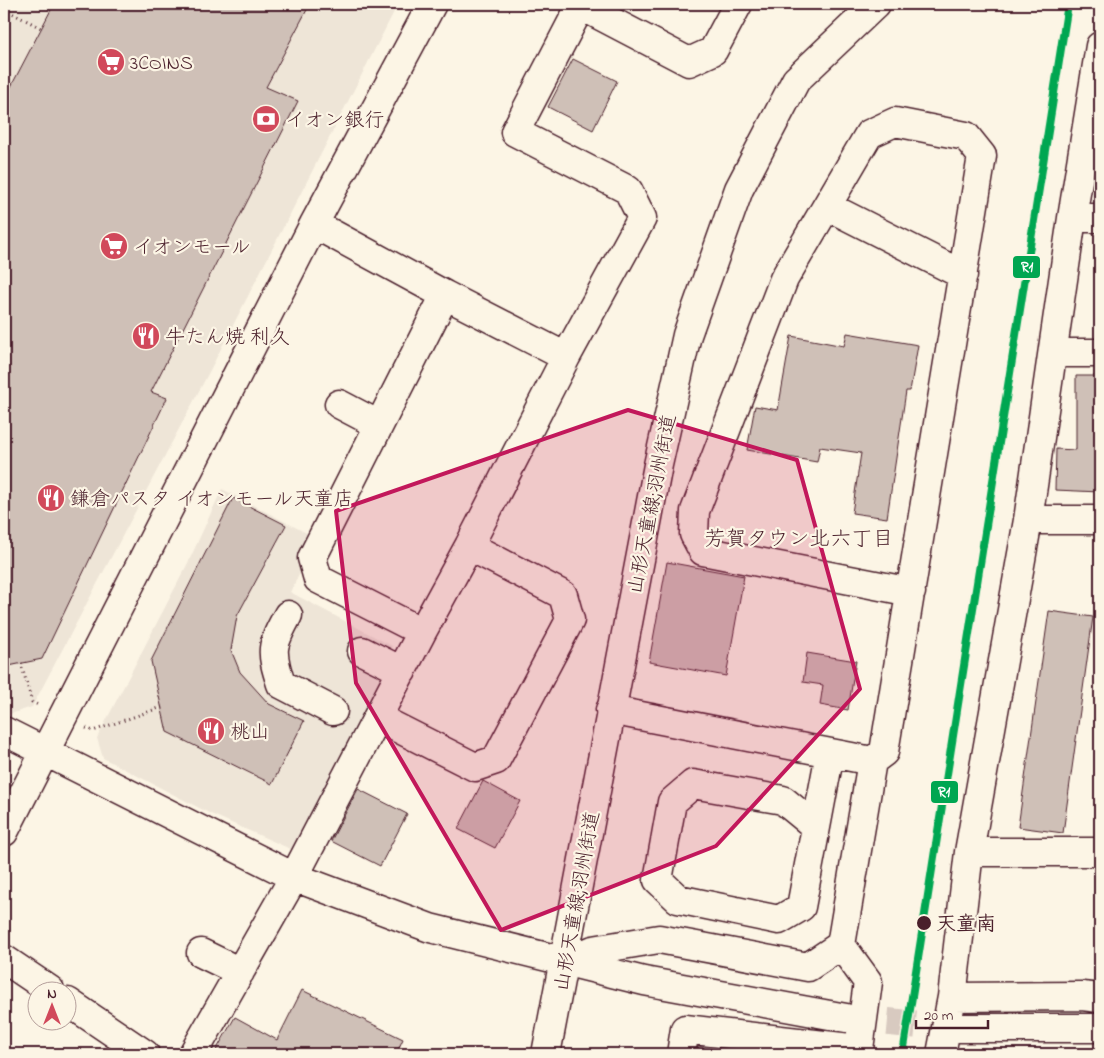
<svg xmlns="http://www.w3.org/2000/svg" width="1104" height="1058" font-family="'Indie Flower','Klee One',sans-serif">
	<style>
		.built { fill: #eee5d7 }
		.building { fill: #cfc0b7; stroke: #4a1f2b }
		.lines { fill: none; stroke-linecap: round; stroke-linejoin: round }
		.minor-tunnel { stroke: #d8cac0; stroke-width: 28; stroke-dasharray: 28 14; stroke-linecap: butt }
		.minor-casing { stroke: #4a1f2b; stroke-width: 31 }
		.major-casing { stroke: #4a1f2b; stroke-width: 31 }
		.path { stroke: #4a1f2b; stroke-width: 3; stroke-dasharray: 1 4; stroke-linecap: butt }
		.minor { stroke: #fcf5e5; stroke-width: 28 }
		.major { stroke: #fcf5e5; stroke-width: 28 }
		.rail-1-casing { stroke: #fcf5e5; stroke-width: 11 }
		.rail-1 { stroke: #00a651; stroke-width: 8 }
		.marked { fill: #c2185b; fill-opacity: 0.2; stroke: #c2185b; stroke-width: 4; stroke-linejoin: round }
		.stop-dot { fill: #4a1f2b; stroke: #fcf5e5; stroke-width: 2 }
		.labels { text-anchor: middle; stroke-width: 4.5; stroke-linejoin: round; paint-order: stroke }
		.poi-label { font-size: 20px; fill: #4a1f2b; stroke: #fcf5e5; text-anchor: start }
		.street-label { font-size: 20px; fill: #4a1f2b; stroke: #fcf5e5 }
		.stop-label { font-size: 20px; font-weight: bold; fill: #4a1f2b; stroke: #fcf5e5; text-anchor: start }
		.neighbourhood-label { font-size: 21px; fill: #4a1f2b; stroke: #fcf5e5 }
		.line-badge { stroke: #fcf5e5; stroke-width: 2 }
		.badge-label { font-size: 14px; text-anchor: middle; font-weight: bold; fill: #fff }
	</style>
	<rect width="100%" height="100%" fill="#fcf5e5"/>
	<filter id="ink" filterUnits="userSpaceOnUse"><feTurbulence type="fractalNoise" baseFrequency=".02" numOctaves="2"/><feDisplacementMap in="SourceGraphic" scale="10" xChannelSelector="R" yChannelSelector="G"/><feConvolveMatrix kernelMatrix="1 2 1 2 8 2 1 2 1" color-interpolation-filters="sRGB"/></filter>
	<g filter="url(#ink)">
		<!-- built -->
		<path class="built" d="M4,4h394l-190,370 -176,333 -28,9z
			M222,489l96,50 -28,53 102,54 5,17 -102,188 -84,-37 -108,-56 -6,-20 91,-175z"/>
		<!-- building -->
		<path class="building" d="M54,4h256l-44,83 32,14 -147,291 16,6 -125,261 -38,8v-567z
			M573,59l44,22 -24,49 -45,-23z
			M847,333l71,12 -8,46h-4l-19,127 -35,-5 9,-60 -41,-6 -3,15 -70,-12 8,-44 23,4 13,-74 53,10z
			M1076,376h24v116l-45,-2 1,-41 20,1z
			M233,498l53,27 -49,91 -6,34 9,22 29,32 35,17 -32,63 -105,-52 -16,-71z
			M667,562l77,14 -18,100 -77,-14z
			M1049,611l44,6 -30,216 -45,-6z
			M807,653l49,8 -8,49 -28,-5 3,-20 -20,-3z
			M483,781l37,20 -25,47 -37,-19z
			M358,789l49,25 -27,52 -49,-25z
			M302,990l101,49 -7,15h-182l21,-37 42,23z"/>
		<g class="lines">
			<!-- minor-tunnel -->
			<path class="minor-tunnel" d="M846,1018l107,10"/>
			<defs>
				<path id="minor" d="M578,4l111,58 24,-11 25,-47
					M827,206l136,69
					M1072,218h28
					M314,224l131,71 121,62
					M1053,353h47
					M339,404l40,21
					M1028,520h72
					M288,615c-17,31 -18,35 -7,69l52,27
					M422,632l-104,-53 -6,-21 133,-263
					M362,651l40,20
					M610,710l262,51
					M378,718l97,49 21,-7 74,-140 -7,-25 -94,-49
					M4,731l290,146 136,51 214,53 202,37
					M816,827l-33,-27 -90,-16 -21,18 -14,78 20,19 101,21 22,-13 29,-154
					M4,832l310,-608 118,-220
					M969,852h131
					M201,953l39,19
					M4,959l46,31
					M565,962l28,-12 66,-11 149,28 33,-22
					M952,997l130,-1 18,2
					M68,1002l77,52
					M953,1028h147
					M193,1054l101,-177 128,-245 47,-86 97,-189 76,-139 -14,-28 -113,-58 66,-127
					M681,1054l4,-25 174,20 9,-67 -27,-37 31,-184 12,-9 98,-596 -16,-20 -71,-14 -26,12 -85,145 -89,232 -1,23 9,17 208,41
					M941,1054l11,-57 17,-145 59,-332 44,-302 28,-172"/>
				<path id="major" d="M546,1054l112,-589 29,-130 52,-146 57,-109 80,-76"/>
			</defs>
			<!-- minor casing -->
			<use href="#minor" class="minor-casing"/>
			<!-- major casing -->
			<use href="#major" class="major-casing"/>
			<!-- path -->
			<path class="path" d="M4,9l37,19
				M21,663l11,39 8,4
				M86,728l7,3 69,-24"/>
			<!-- minor -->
			<use href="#minor" class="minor"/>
			<!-- major -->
			<use href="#major" class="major"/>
			<defs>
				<path id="rail-1" d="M903,1054l165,-1050"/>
			</defs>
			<!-- rail-1 casing -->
			<use href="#rail-1" class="rail-1-casing"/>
			<!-- rail-1 -->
			<use href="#rail-1" class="rail-1"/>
		</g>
	</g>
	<!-- marked area -->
	<path class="marked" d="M628,410l169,50 63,229 -144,157 -215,84 -145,-247 -20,-172z"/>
	<!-- icons -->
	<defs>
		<symbol id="supermarket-disc" viewBox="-11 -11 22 22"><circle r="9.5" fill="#d1495b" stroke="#fcf5e5"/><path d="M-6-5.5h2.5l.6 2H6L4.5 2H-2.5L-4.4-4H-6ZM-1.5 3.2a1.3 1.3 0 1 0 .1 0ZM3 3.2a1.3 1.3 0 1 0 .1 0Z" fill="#fff"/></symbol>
		<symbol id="bank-disc" viewBox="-11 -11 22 22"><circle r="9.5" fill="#d1495b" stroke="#fcf5e5"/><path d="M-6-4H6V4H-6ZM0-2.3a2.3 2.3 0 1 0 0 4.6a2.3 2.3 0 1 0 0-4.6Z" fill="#fff"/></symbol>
		<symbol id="restaurant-disc" viewBox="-11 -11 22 22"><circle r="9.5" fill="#d1495b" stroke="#fcf5e5"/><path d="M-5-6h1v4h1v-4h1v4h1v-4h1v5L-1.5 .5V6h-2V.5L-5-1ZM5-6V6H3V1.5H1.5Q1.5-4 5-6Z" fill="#fff"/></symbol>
	</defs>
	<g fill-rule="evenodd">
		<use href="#supermarket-disc" x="95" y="46" width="32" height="32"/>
		<use href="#bank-disc" x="250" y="103" width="32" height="32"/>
		<use href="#supermarket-disc" x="98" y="230" width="32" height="32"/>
		<use href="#restaurant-disc" x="130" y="320" width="32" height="32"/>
		<use href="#restaurant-disc" x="35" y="482" width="32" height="32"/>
		<use href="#restaurant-disc" x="195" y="715" width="32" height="32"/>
	</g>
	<!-- markers -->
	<circle class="stop-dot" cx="924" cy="923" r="8"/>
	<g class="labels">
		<!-- poi labels -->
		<g class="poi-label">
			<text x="130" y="69">3COINS</text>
			<text x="285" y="126">イオン銀行</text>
			<text x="133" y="253">イオンモール</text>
			<text x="165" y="343">牛たん焼 利久</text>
			<text x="70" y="505">鎌倉パスタ イオンモール天童店</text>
			<text x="230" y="738">桃山</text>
		</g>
		<!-- street labels -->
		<g class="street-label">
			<text transform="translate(651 504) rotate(-79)" y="7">山形天童線;羽州街道</text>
			<text transform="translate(576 901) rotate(-80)" y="7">山形天童線;羽州街道</text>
		</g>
		<!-- stop labels -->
		<g class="stop-label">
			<text x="936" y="930">天童南</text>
		</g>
		<!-- neighbourhood labels -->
		<g class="neighbourhood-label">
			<text x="799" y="545">芳賀タウン北六丁目</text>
		</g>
	</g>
	<g class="line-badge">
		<rect x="1012" y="255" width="29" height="24" rx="5" fill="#00a651"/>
		<rect x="930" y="780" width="29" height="24" rx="5" fill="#00a651"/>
	</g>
	<g class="badge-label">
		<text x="1027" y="271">R1</text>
		<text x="944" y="796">R1</text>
	</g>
	<!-- margin -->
	<rect width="1104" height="1058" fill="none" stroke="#fcf5e5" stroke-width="20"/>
	<rect x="10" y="10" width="1084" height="1038" fill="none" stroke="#4a1f2b" stroke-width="2" filter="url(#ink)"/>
	<!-- north arrow -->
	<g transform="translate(52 1006)"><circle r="24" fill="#fcf5e5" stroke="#b59f9b"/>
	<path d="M0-4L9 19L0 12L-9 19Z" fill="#d1495b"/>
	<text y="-8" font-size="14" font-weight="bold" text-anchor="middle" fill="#4a1f2b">N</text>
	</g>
	<!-- scale -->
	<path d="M916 1020v8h72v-8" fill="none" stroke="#4a1f2b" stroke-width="2.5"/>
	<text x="924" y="1020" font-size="15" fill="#4a1f2b" stroke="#fcf5e5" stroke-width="4" paint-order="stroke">20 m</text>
</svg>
